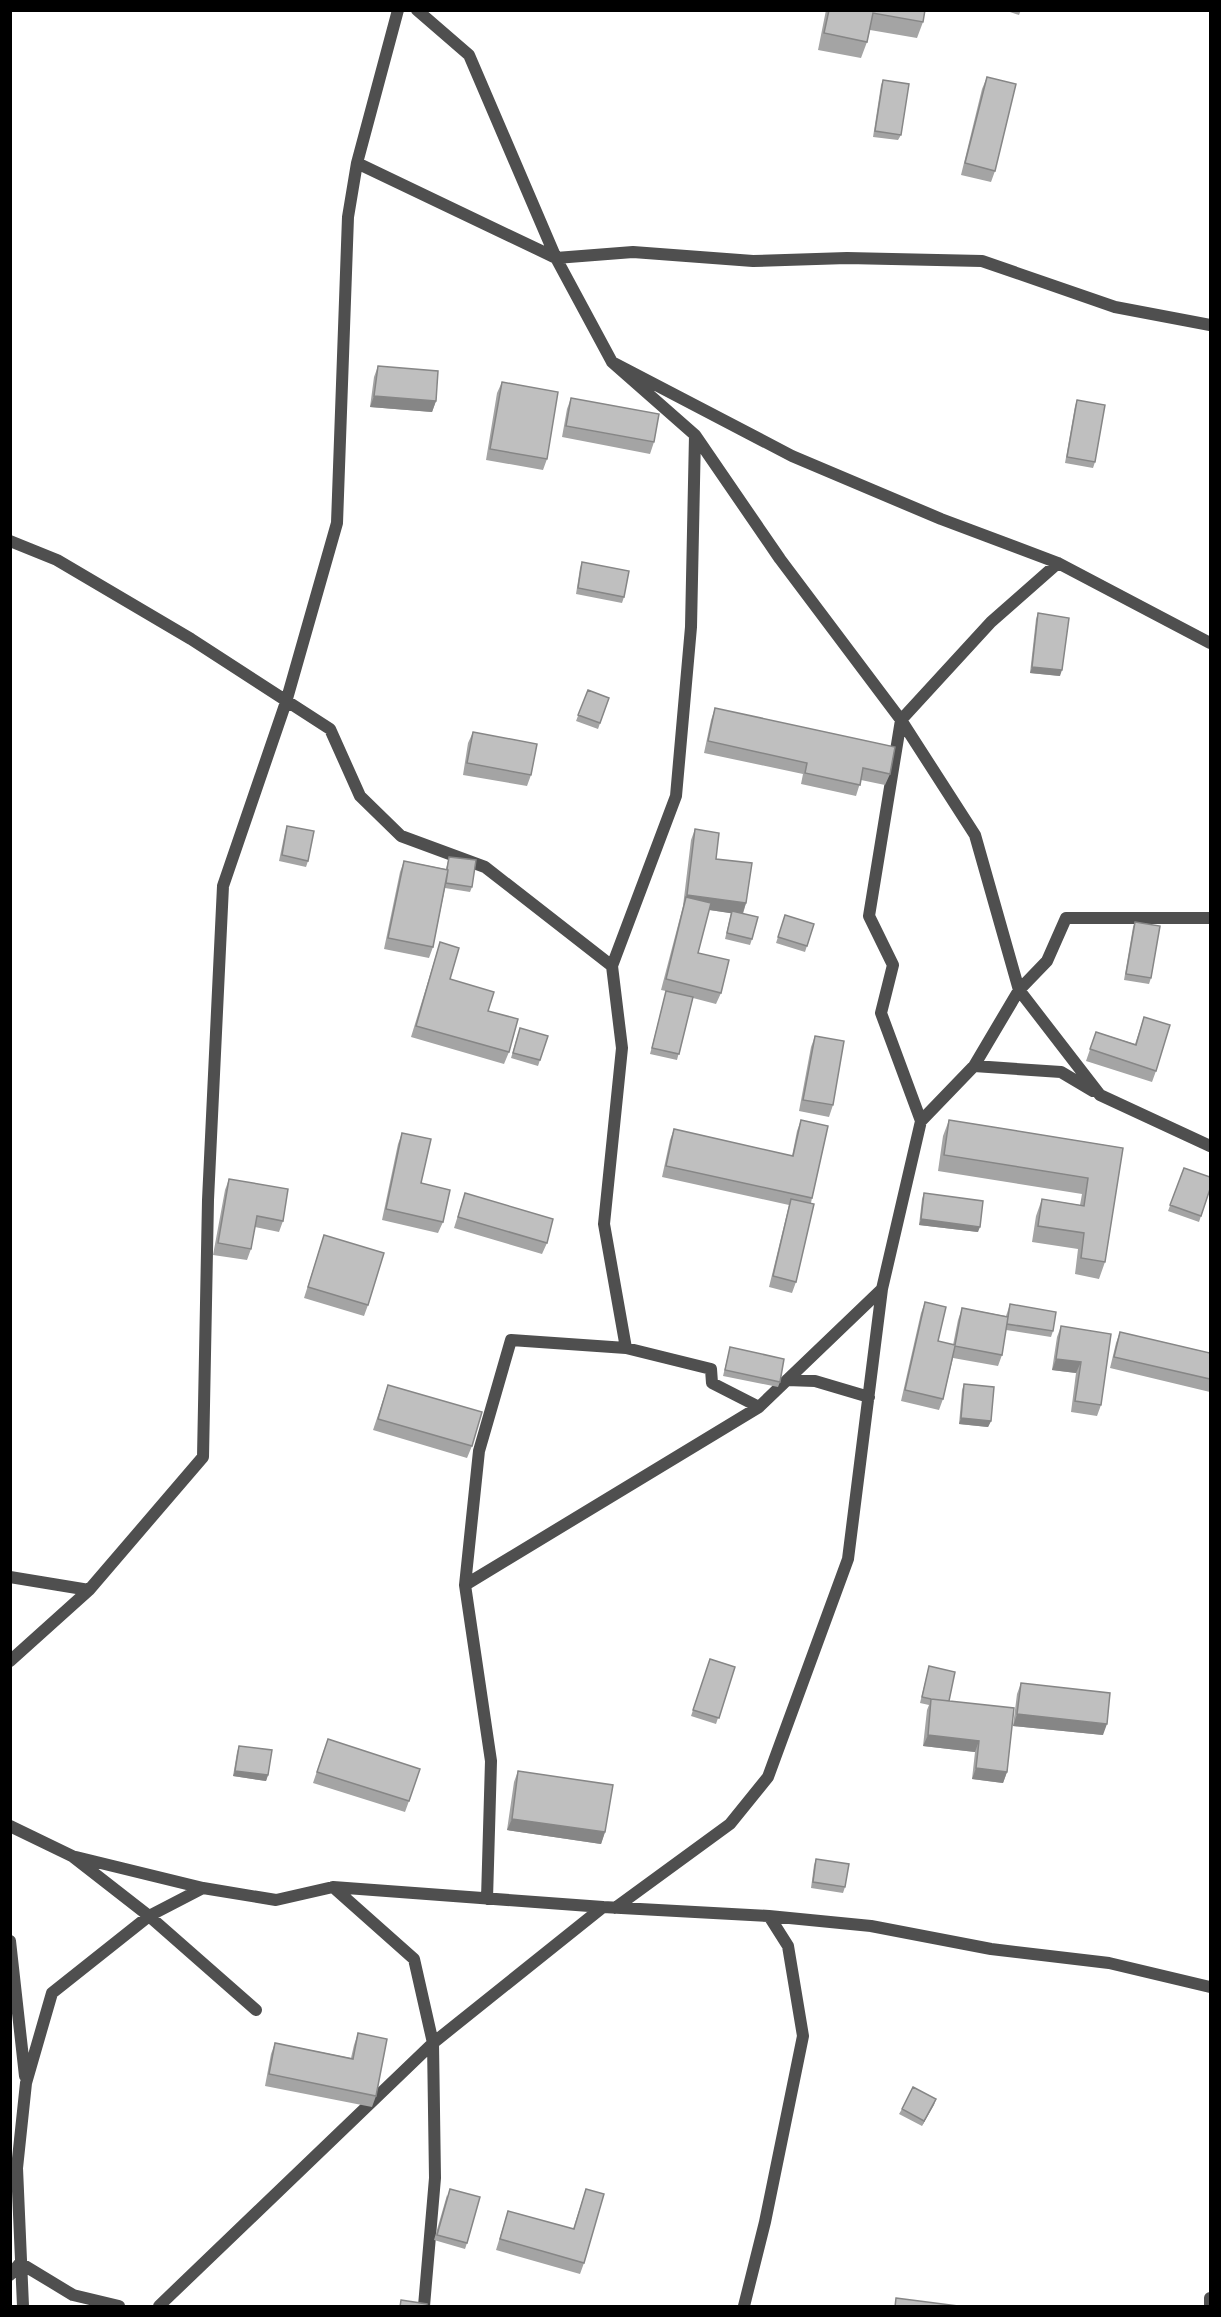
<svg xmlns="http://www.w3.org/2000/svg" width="1221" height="2317" font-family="Quicksand,sans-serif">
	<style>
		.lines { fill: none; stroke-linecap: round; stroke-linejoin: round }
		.street { stroke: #4f4f4f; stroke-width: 12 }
		.wall { fill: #a4a4a4 }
		.shaded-wall { fill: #868686 }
		.building { fill: #bfbfbf; stroke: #868686; stroke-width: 1.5 }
	</style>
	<rect width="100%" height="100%" fill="#fff"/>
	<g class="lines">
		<!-- street -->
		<path class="street" d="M417,10l52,45 87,203 77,-6 120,9 94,-3 135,3 133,46 95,18
			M357,163l199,95 56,104 180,94 149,63 117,44 152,80
			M612,362l83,73 85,124 121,161 74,115 44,155 81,105 110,51
			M10,541l47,19 134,79 139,90 30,67 41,40 84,31 127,99
			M974,1066l87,6 32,19
			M921,1121l53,-55 45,-76 28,-29 19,-43h144
			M626,1348l-22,-124 18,-176 -10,-82 64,-170 15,-169 4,-192
			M787,1380l28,1 54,16
			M10,1577l79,13
			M465,1585l14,-134 32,-111 115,8 85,21 1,14 47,24
			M10,1661l79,-71 114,-133 5,-257 15,-314 63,-184 51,-179 11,-306 9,-54 41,-153
			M10,1826l62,30 77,60 107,94
			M76,1857l127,31
			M487,1899l4,-138 -26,-176 294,-178 123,-118
			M615,1908l115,-84 38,-47 80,-218 34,-270 39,-168 -40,-108 12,-48 -24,-49 32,-196 90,-98 67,-59
			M10,1941l15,135
			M10,2275l10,-12 53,32 46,11
			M23,2306l-6,-138 9,-85 26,-90 97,-77 54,-28 73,12 57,-13 270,20 166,9 102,10 120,23 118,14 101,24
			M159,2306l274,-263 -19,-84 -81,-72
			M424,2306l11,-128 -2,-135 170,-136
			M744,2306l21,-84 38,-186 -15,-90 -19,-30
			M1210,2306v-8"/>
	</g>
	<!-- wall -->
	<path class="wall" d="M826,10h99l-2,12 -6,16 -47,-8 -3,12 -6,16 -43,-8z
		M1004,10h17l-2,5z
		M987,77l8,94 -4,11 -30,-7 21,-86z
		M883,80l18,55 -3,5 -25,-3 8,-52z
		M378,366l58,35 -4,11 -62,-5 4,-30z
		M502,382l45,77 -4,11 -57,-10 11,-67z
		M571,398l83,44 -4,12 -88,-17 5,-28z
		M1077,400l18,62 -2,6 -28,-5 10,-57z
		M582,562l42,35 -2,6 -46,-9 4,-26z
		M1038,613l22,63 -30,-3 6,-54z
		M588,690l21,8 -11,31 -22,-8z
		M715,708l175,66 -5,11 -24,-5 -5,16 -55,-12 2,-10 -99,-21 7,-33z
		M473,732l58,43 -4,11 -64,-11 5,-32z
		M287,826l21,35 -2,6 -27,-6 6,-29z
		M695,829l51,74 -3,11 9,25 -2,6 -25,-6 6,-26 -22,-3 -11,43 23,40 -5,11 -23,-6 -16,62 -27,-6 16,-63 -5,-1 22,-84 8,-66z
		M449,857l23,30 -2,5 -25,-4 -12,59 -4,11 -45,-9 16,-77 4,-11 42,8z
		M785,915l29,9 -9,28 -29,-9z
		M1135,922l16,56 -2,6 -25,-4 9,-53z
		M440,942l10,37 38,32 21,41 -5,12 -93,-27z
		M1144,1017l12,54 -4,11 -66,-21 10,-29 39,12z
		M518,1034l30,2 -10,30 -27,-8z
		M815,1036l18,69 -4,12 -30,-6 12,-64z
		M801,1120l11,78 -1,5 -15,79 -4,11 -23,-6 20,-82 -127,-28 8,-37 4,-11 118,27 5,-25z
		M949,1120l174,28 -18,114 -6,17 -24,-5 3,-25 -46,-7 4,-26 6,-17 38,6 2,-11 -144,-23 5,-35z
		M402,1133l19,50 22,39 -5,11 -56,-13 16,-76z
		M1184,1168l26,21 -11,33 -31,-11z
		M229,1179l54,42 -4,11 -24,-5 -4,22 -4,11 -34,-5 12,-65z
		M465,1193l82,50 -5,11 -88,-26z
		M924,1193l54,39 -59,-7 3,-26z
		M324,1235l44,70 -4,11 -60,-18z
		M925,1302l13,39 15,4 5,-25 4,-12 44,8 4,-12 43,27 -2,6 -45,-7 -4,25 -4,11 -45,-8 -10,41 -4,11 -38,-9 20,-88z
		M1061,1326l40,79 -4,11 -26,-4 5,-39 -24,-3 5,-33z
		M1120,1332l90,21v39l-100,-24 6,-25z
		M730,1347l50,35 -2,5 -55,-11z
		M964,1384l27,37 -3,6 -29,-3 3,-34z
		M388,1385l84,61 -5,12 -94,-28z
		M710,1659l25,8 -19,57 -25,-8z
		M929,1666l20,35 58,71 -4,11 -31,-4 3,-27 -52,-6 4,-36 2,-5 -9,-2z
		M1021,1683l82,52 -90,-9 4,-32z
		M239,1746l29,29 -2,6 -33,-5 4,-24z
		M324,1750l85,51 -4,11 -92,-29z
		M518,1771l87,61 -4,12 -94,-14 7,-48z
		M816,1859l29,28 -2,6 -32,-5 3,-23z
		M358,2033l18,63 -4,11 -107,-21 6,-32 4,-11 76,15 3,-13z
		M936,2099l-14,27 -23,-12 3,-5z
		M586,2189l-2,74 -4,11 -84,-24 12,-39 65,18z
		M447,2195l20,48 -2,6 -31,-9z"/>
	<!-- shaded-wall -->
	<path class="shaded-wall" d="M374,396l62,5 -4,11 -62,-5z
		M1032,667l30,3 -2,6 -30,-3z
		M687,895l59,8 -4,12 -58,-9 2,-9 -3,9z
		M921,1219l59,8 -2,5 -59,-7z
		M1056,1359l25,3 -5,11 -24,-3z
		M961,1418l30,3 -3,6 -29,-3z
		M1017,1714l90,10 -4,11 -90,-9z
		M928,1735l51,6 -4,11 -52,-6z
		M976,1768l31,4 -4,11 -31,-4z
		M235,1771l33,4 -2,6 -33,-5z
		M512,1819l93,13 -4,12 -94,-14z
		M936,2099l-2,6 -12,21 2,-5z"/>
	<!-- building -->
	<path class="building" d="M829,10h96l-2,12 -50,-9 -6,29 -43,-9z
		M987,77l29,7 -21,87 -30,-8z
		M883,80l26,4 -8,51 -26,-4z
		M378,366l60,5 -2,30 -62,-5z
		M502,382l56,10 -11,67 -57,-10z
		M571,398l88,16 -5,28 -88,-16z
		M1077,400l28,5 -10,57 -28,-5z
		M582,562l47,9 -5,26 -46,-9z
		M1038,613l31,5 -7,52 -30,-3z
		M588,690l21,8 -9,25 -22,-8z
		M715,708l180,39 -5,27 -27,-6 -3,17 -55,-12 2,-10 -99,-22z
		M473,732l64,12 -6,31 -64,-12z
		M287,826l27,5 -6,30 -26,-6z
		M695,829l24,4 -3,26 36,4 -6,40 -59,-8z
		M449,857l27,3 -4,27 -26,-4 2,-13 -1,-1z
		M404,861l44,9 -15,77 -45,-9z
		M686,897l25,6 -13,50 31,7 -8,33 -55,-14z
		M732,911l26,6 -6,22 -25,-6z
		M785,915l29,9 -7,22 -29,-9z
		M1135,922l25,4 -9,52 -25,-4z
		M440,942l19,6 -9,31 44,13 -6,19 30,8 -9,33 -93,-26z
		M666,991l27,6 -14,57 -27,-6z
		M1144,1017l26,8 -14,46 -66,-22 6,-17 40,13z
		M520,1028l28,8 -8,24 -27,-7z
		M815,1036l29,5 -11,64 -30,-5z
		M801,1120l27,6 -16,72 -146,-32 8,-37 119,27z
		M949,1120l174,28 -18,114 -24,-4 3,-25 -46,-7 4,-27 42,7 4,-28 -144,-23z
		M402,1133l29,6 -10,44 29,7 -7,32 -57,-13z
		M1184,1168l26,9v12l-9,27 -31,-11z
		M229,1179l59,10 -5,32 -26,-5 -6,33 -33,-6z
		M465,1193l88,26 -6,24 -89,-26z
		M924,1193l59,8 -3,26 -59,-8z
		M791,1199l23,5 -18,78 -23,-6z
		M324,1235l60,18 -16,52 -60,-18z
		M925,1302l21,5 -8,34 17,4 7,-37 46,9 -6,38 -47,-9 -12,53 -38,-9z
		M1010,1304l46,8 -3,19 -46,-7z
		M1061,1326l50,8 -10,71 -26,-4 6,-39 -25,-3z
		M1120,1332l90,21v26l-96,-22z
		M730,1347l54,12 -4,23 -55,-12z
		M964,1384l30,3 -3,34 -30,-3z
		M388,1385l94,27 -10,34 -94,-27z
		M710,1659l25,8 -16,51 -26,-8z
		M929,1666l26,6 -6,29 -18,-2 -9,-2z
		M1021,1683l89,10 -3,31 -90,-10z
		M931,1699l83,9 -7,64 -31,-4 3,-27 -51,-6z
		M328,1739l92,30 -11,32 -92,-29z
		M239,1746l33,4 -4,25 -33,-4z
		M518,1771l95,14 -8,47 -93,-13z
		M816,1859l33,5 -4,23 -32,-5z
		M358,2033l29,6 -11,57 -107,-22 6,-31 78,16z
		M913,2087l23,12 -12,22 -22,-12z
		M450,2189l30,8 -13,46 -30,-8z
		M586,2189l18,5 -20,69 -84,-24 8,-28 66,18z
		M896,2298l70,9h-71z
		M401,2300l26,4v3h-27z"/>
	<!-- border -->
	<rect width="1221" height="2317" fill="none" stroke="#000000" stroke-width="24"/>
</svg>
